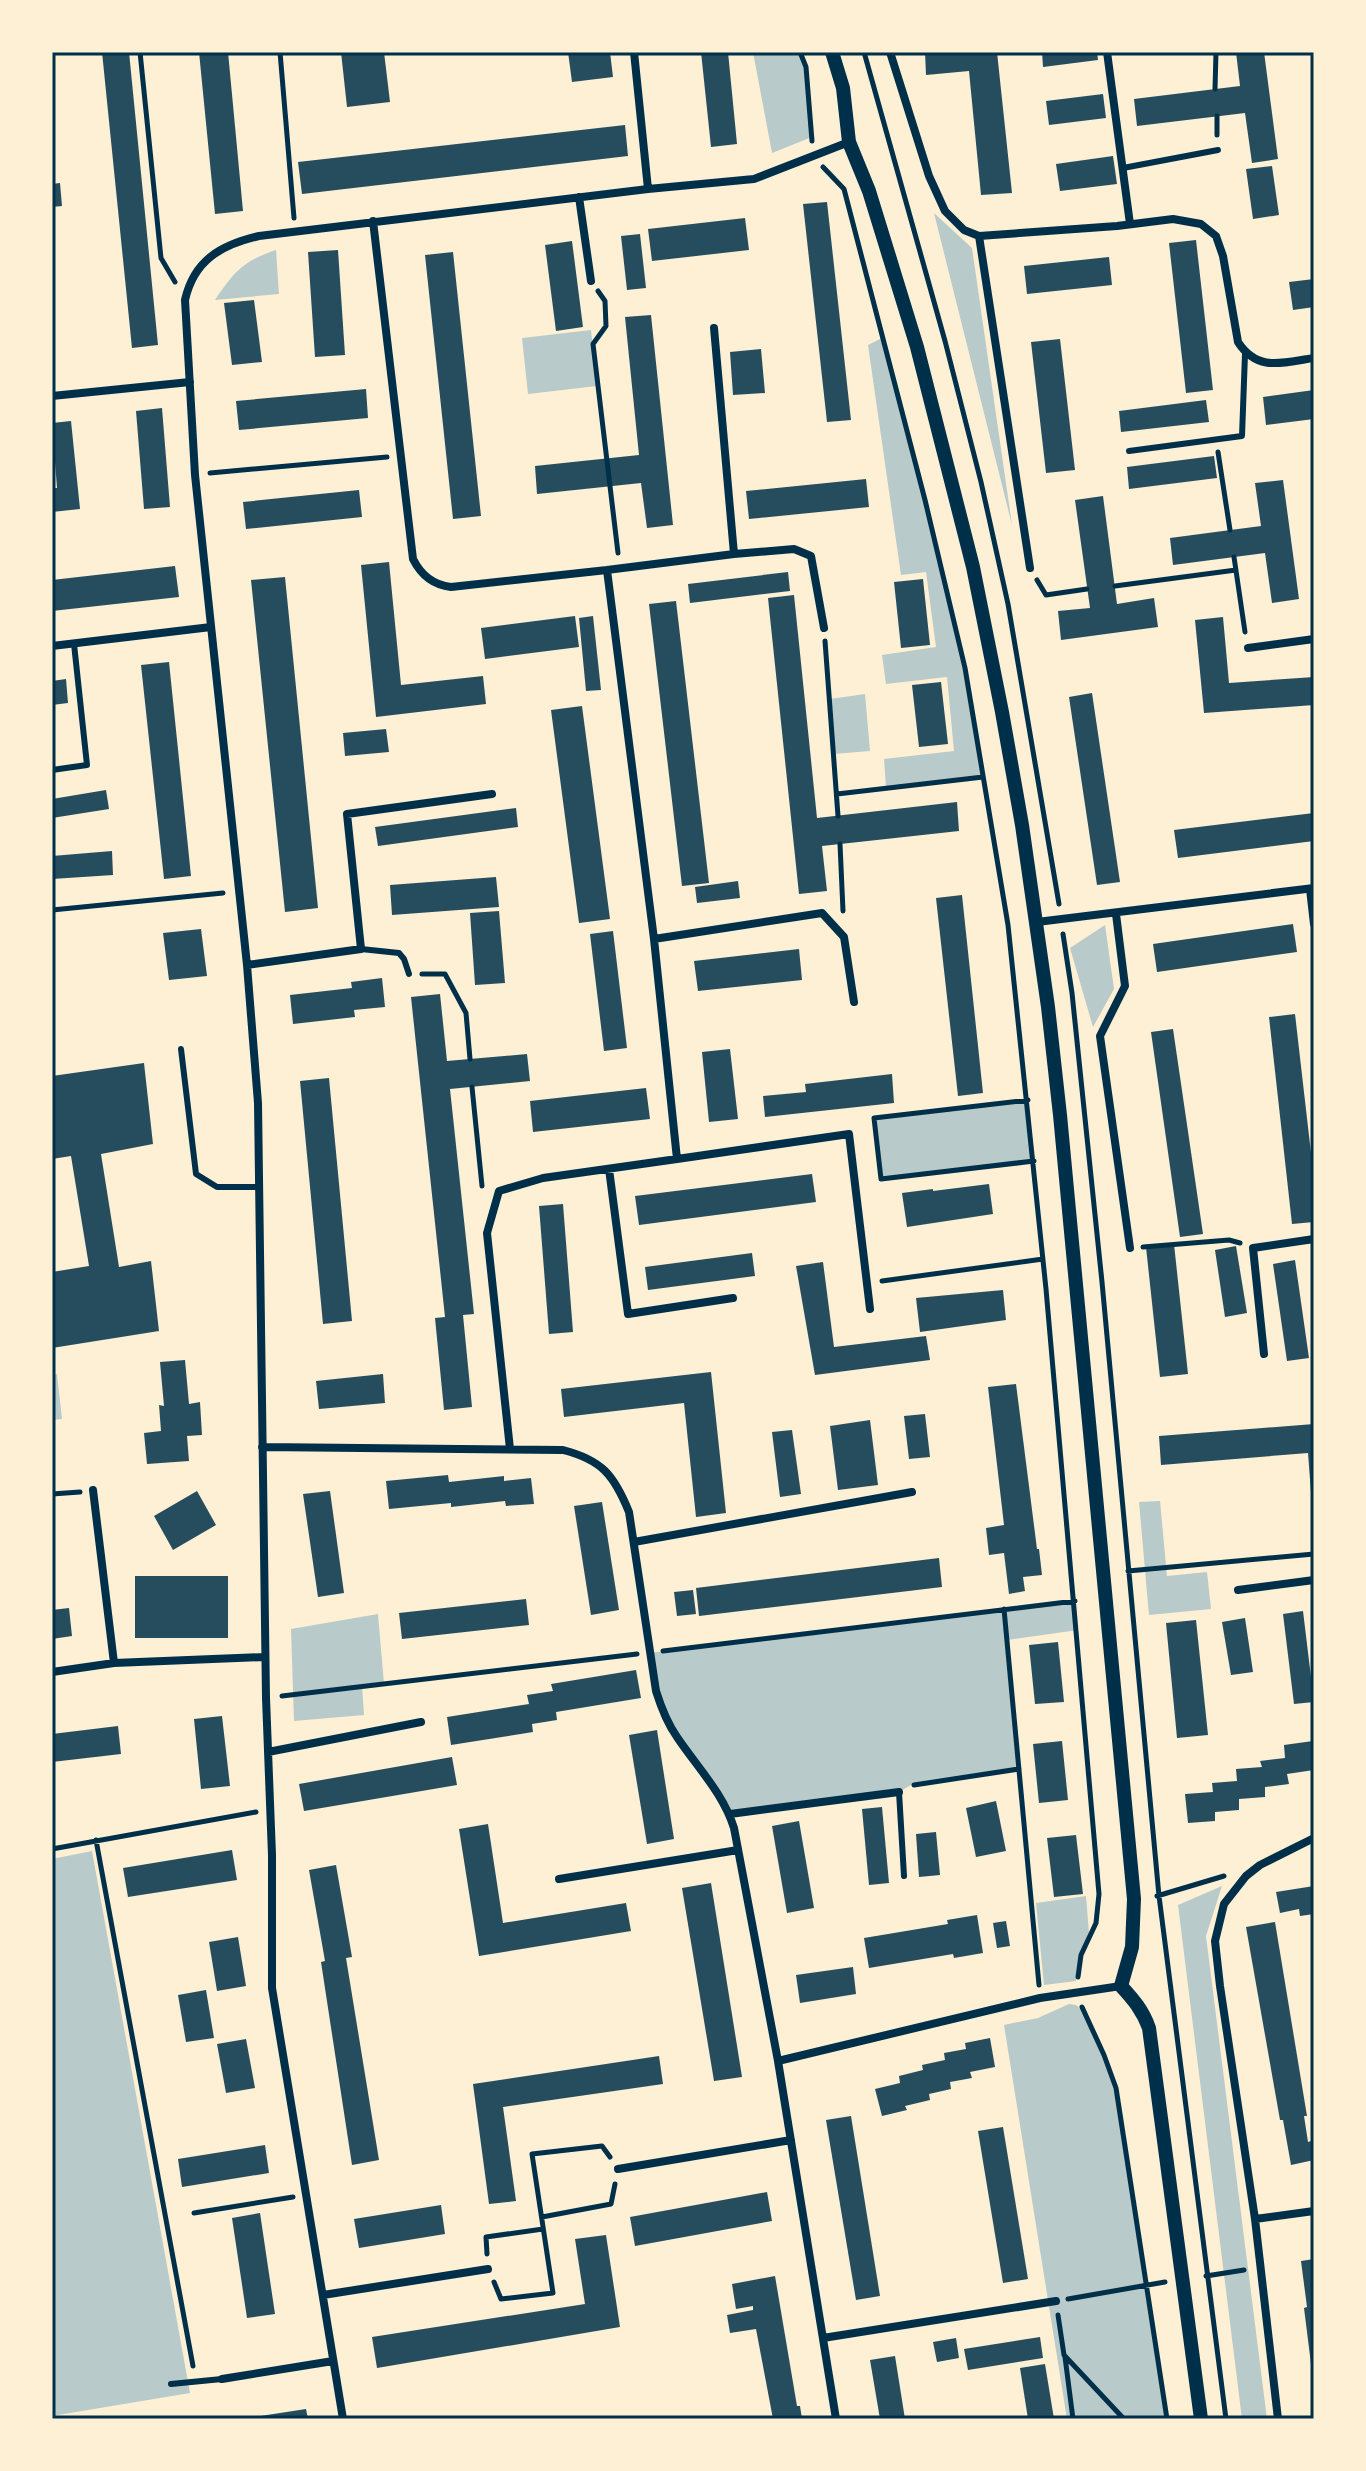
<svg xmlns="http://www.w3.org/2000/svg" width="1366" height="2471" font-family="Ubuntu,sans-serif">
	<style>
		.green { fill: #b9caca }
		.building { fill: #264d5e }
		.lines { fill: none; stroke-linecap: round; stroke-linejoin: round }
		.path { stroke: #003049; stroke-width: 5 }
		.service { stroke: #003049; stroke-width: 6 }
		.minor { stroke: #003049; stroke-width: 8 }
		.tertiary { stroke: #003049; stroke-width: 14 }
		.neatline { fill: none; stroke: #003049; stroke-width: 3 }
	</style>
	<rect width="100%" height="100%" fill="#fdf0d5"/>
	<!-- green -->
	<path class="green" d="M753,52h47l6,15 6,70 -40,16z
		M934,213l38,35 40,277z
		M276,250l3,44 -64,6c19,-28 28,-39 61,-50z
		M591,330l6,56 -69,8 -6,-56z
		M884,337l81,331 18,109 -97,11 -2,-29 70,-8 -7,-74 -61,7 -4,-29 54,-8 -10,-75 -25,3 -33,-230z
		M865,694l5,57 -36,3 -4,-55z
		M1105,925l9,64 -21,38 -23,-79z
		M1028,1100l6,61 -153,18 -7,-61z
		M57,1374l5,45 -10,1v-45z
		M1160,1501l7,75 40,-4 4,37 -62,6 -10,-113z
		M1075,1601l3,29 -71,10 12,129 -108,16 -12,7 -169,22 -67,-101 -14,-60z
		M378,1614l6,70 -22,2 2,29 -70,6 -3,-92z
		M92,1851l98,542 -138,23v-557z
		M1222,1886l-16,50 61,483h-25l-64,-514z
		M1086,1896l3,37 -10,23 -3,25 -32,4 -8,-82z
		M1069,2004l7,1 7,6 33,77 51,331h-100l-63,-394 34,-7z"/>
	<!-- building -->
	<path class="building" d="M102,52h27l29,293 -26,3z
		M199,52h29l15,159 -28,3z
		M341,52h43l6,50 -43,5z
		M568,52h42l3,25 -41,5z
		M701,52h27l9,92 -26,3z
		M925,52h72l15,141 -31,2 -12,-124 -43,4z
		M1042,52h55l1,8 -55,7z
		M1236,52h28l14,107 -26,4 -7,-50 -108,13 -3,-27 106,-13z
		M1103,94l3,24 -57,7 -3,-24z
		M625,125l3,31 -326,38 -4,-32z
		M1113,156l4,28 -57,7 -4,-27z
		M1272,166l7,49 -26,4 -7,-50z
		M60,183l2,23 -10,1v-23z
		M827,202l24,218 -24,2 -24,-218z
		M745,218l4,32 -97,11 -4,-32z
		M640,234l6,54 -19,2 -6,-54z
		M1196,240l17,150 -27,3 -17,-150z
		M572,241l11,86 -27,4 -11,-86z
		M338,250l7,105 -30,2 -7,-105z
		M453,252l28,264 -28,3 -28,-264z
		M1109,257l3,28 -85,9 -3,-28z
		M1314,279v28l-21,3 -4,-28z
		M254,300l8,62 -30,3 -8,-62z
		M651,315l22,210 -26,3 -6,-45 -104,11 -2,-28 104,-11 -14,-138z
		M1060,339l15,131 -29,3 -15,-131z
		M761,349l4,44 -32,2 -3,-43z
		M366,389l2,29 -129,12 -3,-29z
		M1314,390v29l-48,6 -3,-28z
		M1206,400l3,22 -88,10 -2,-21z
		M162,408l8,99 -26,2 -8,-98z
		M71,421l9,88 -28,3v-24h5l-5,-65z
		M1214,456l3,22 -88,11 -2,-22z
		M866,479l3,28 -120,12 -3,-28z
		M1283,480l16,119 -27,4 -7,-50 -92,12 -3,-27 91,-12 -6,-43z
		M359,490l3,27 -116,12 -3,-27z
		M1103,496l14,108 37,-6 4,29 -97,13 -3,-29 32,-3 -15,-108z
		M389,562l12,123 82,-9 3,28 -110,13 -15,-152z
		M175,566l4,31 -127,14v-31z
		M788,572l2,19 -100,12 -2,-19z
		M285,577l33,331 -33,4 -34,-332z
		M923,579l7,66 -29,3 -7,-66z
		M794,595l23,223 140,-16 2,29 -137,15 5,45 -28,3 -31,-296z
		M676,601l33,282 -27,3 -33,-282z
		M575,616l4,31 -94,12 -4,-31z
		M593,616l8,74 -15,1 -7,-73z
		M1223,617l6,66 85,-6v28l-110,8 -9,-93z
		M169,662l22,214 -27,3 -23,-214z
		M66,679l2,24 -16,2v-24z
		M941,682l7,62 -29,3 -7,-62z
		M1092,693l28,189 -23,3 -28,-188z
		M582,706l28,213 -31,4 -28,-213z
		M386,729l3,23 -44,4 -2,-23z
		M106,790l3,19 -57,9v-19z
		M516,808l2,19 -140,19 -3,-19z
		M1314,813v28l-136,17 -4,-28z
		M112,851l1,24 -61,4v-23z
		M496,877l3,30 -107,8 -2,-30z
		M738,881l2,17 -43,5 -2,-16z
		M962,895l21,198 -25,3 -22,-198z
		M499,911l6,72 -30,2 -5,-72z
		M1293,924l4,28 -140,20 -4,-28z
		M201,929l6,47 -38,4 -6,-47z
		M613,931l14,117 -23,3 -14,-117z
		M799,949l3,31 -104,11 -4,-30z
		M382,978l3,29 -31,3 1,7 -62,7 -3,-29 62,-7 -1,-6z
		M440,994l7,67 80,-7 3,27 -80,8 24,225 -11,1 9,92 -28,3 -9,-92 10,-1 -34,-320z
		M1295,1014l19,165v43l-22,2 -23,-207z
		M1173,1029l30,205 -23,3 -29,-205z
		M730,1049l8,70 -29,3 -7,-70z
		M144,1063l9,81 -52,10 18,113 32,-6 8,70 -107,17v-76l37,-6 -18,-110 -19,3v-83z
		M892,1074l2,29 -129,14 -2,-21 43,-4 -1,-8z
		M329,1078l23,243 -29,3 -23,-243z
		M646,1088l4,31 -117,13 -3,-31z
		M812,1174l4,28 -177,23 -4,-29z
		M989,1184l4,30 -86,13 -5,-34 31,-4v2z
		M563,1204l10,128 -24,2 -10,-128z
		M1174,1244l14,130 -28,3 -14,-130z
		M1236,1246l11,67 -22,4 -10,-67z
		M752,1253l3,23 -107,14 -3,-23z
		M1295,1260l14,98 -22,3 -14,-97z
		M823,1262l11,85 92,-11 4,24 -115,15 -19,-109z
		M1003,1290l3,30 -86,12 -4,-34z
		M185,1360l4,44 11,-2 2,33 -15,1 2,25 -42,3 -3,-31 17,-2 -2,-26 5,1 -4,-44z
		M711,1372l15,141 -30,4 -12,-114 -120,14 -3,-28z
		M383,1374l2,29 -66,6 -3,-28z
		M1016,1384l21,165h2l3,26 -19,2 2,14 -16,3 -5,-41 -15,2 -3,-27 18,-3 -16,-138z
		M925,1414l5,43 -21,2 -5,-43z
		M870,1420l8,65 -40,5 -8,-64z
		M1314,1424v82h-2l-4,-53 -147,12 -2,-29z
		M792,1430l9,64 -21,3 -8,-65z
		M448,1475l1,7 55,-6v5l27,-3 3,26 -28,2 -1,-5 -54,6v-4l-62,6 -3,-28z
		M197,1491l19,34 -43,25 -19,-34z
		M330,1491l14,102 -26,4 -15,-103z
		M602,1502l17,108 -28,5 -17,-109z
		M939,1558l3,29 -243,29 -3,-28z
		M135,1576h93v62h-93z
		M693,1590l3,24 -19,2 -3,-24z
		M526,1599l3,26 -127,14 -3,-26z
		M69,1608l3,28 -20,3v-29z
		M1303,1611l11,91 -20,2 -11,-90z
		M1245,1618l8,54 -22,3 -9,-53z
		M1196,1620l12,115 -31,3 -11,-115z
		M1058,1642l6,60 -29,2 -6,-59z
		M636,1670l5,28 -85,14 1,8 -25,4 1,8 -82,13 -4,-28 82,-13 -2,-9 26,-4 -2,-7z
		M222,1716l8,70 -29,3 -7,-70z
		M118,1726l3,28 -69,8v-28z
		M657,1730l17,109 -27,5 -18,-109z
		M1062,1741l6,59 -29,3 -6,-59z
		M1313,1741l1,29 -27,4 2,10 -24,3v10l-26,2v11l-24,2v9l-27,2 -3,-29 28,-2 -1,-9 25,-2 -1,-12 26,-2 -2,-6 25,-3 -1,-13z
		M452,1757l5,28 -153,26 -5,-27z
		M996,1801l10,50 -30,6 -10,-49z
		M882,1807l7,76 -20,2 -7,-76z
		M799,1821l15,87 -27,5 -15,-87z
		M488,1824l15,99 123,-20 5,28 -152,25 -20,-127z
		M936,1832l4,43 -21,2 -3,-43z
		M1076,1835l7,59 -29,3 -7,-59z
		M232,1850l5,30 -109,17 -5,-29z
		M336,1865l16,92 -6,1 33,202 -27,5 -31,-203 4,-1 -16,-91z
		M711,1883l31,194 -28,4 -32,-193z
		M1314,1886v28l-14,2 -1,-7 -19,4 -4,-21z
		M977,1915l6,38 -29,5 -1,-4 -84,14 -5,-30 84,-14 -1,-4z
		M1006,1921l4,25 -13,2 -4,-25z
		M1275,1922l32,194h-3l4,26 6,-2v20l-23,5 -8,-45h-3l-34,-193z
		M238,1937l8,49 -29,5 -8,-49z
		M853,1967l3,27 -56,9 -4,-28z
		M206,1990l8,48 -28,4 -8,-47z
		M990,2038l5,29 -25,5 2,6 -22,4 1,7 -22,5 1,6 -25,6 2,4 -25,6 -7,-27 25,-6 -1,-7 24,-6 -1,-5 23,-5 -1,-7 22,-4 -1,-6z
		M246,2039l9,49 -29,5 -9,-49z
		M659,2056l4,28 -160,23 13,94 -27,3 -16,-120z
		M851,2116l29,180 -24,4 -30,-180z
		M1003,2127l25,152 -25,4 -25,-152z
		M265,2145l4,28 -87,14 -4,-28z
		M767,2192l5,29 -137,25 -5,-29z
		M441,2205l4,29 -86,14 -5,-29z
		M260,2213l15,101 -28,4 -15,-100z
		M606,2235l14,92 -243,41 -5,-31 213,-33 -10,-65z
		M1314,2259v113h-2l-8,-64 3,-1 -6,-46z
		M775,2276l22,130h3l2,13h-29l-17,-90 -26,4 -3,-18 26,-5v-4l-17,3 -4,-25z
		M1040,2337l3,21 -75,12 -4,-21z
		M956,2338l3,20 -22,4 -4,-20z
		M895,2356l10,63h-25l-10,-59z
		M1045,2364l9,55h-26l-8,-51z
		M306,2409l2,10h-54v-2z"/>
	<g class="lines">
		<!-- path -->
		<path class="path" d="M140,52l21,206 14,24
			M280,52l14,166
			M800,52l6,15 6,74
			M864,52l81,289 36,141 27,122 51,300
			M1215,89l1,-37
			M1217,116v19
			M823,167l21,22 81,311 40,168 43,257 38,364 53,605 -3,29 -15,32 -3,22
			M598,291l7,10 1,25 -13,18 25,209
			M1218,452l12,78
			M210,473l177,-16
			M1234,557l11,75
			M1037,580l9,15 41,-6
			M1115,586l121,-16
			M825,641l13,175
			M837,794l146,-17
			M840,844l3,67
			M52,910l171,-17
			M1063,934l9,59 30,289 57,614 67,523
			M422,974h23l21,39 4,46
			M472,1087l10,99
			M1028,1100l-154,18 7,61 153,-18
			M1143,1247l86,-7 11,3
			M882,1281l161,-22
			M52,1494l28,-2
			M1128,1571l186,-17
			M1004,1609l35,376
			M663,1651l412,-50
			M282,1696l355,-42
			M914,1785l105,-16
			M96,1840l97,526
			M52,1849l204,-37
			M1157,1896l67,-20
			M1082,2007l22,48 12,33 51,331
			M194,2213l99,-16
			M542,2217l69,-13 4,-20
			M487,2254l-1,-17 57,-8
			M1206,2276l38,-6
			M494,2282l7,17 52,-6 -21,-139 70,-8 8,11
			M1068,2299l97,-17
			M1058,2315l6,40 60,64
			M1065,2357l8,62"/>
		<!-- service -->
		<path class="service" d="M1123,168l95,-18
			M1129,451l113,-15 3,-82
			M52,770l35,-5 -13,-121
			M361,949l38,4 5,6 5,15
			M181,1049l15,125 21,13h41
			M899,1792l5,84
			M171,2384l51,-5"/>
		<!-- minor -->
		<path class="minor" d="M634,52l14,137
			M890,52l39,124 16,35 19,19 15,6 138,-10 56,-7 28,5 15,12 7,20 15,86c20,31 46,20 76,16
			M1107,52l23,172
			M579,197l12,84
			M373,221l40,338c8,16 20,26 38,28l156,-17 47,369 23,220 -134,19 -44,13 -12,42 23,216
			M979,236l51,332
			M714,328l20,226
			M52,396l138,-14
			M607,570l127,-16 60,-5 17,7 13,72
			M52,646l159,-19
			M1248,648l66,-9
			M1310,889l4,35
			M1116,914l9,72 -25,50 30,212
			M1037,922l277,-34
			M654,939l168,-26 22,24 10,65
			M247,965l114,-16 -14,-135 145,-20
			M677,1159l172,-25 21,175
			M609,1169l19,145 105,-16
			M1264,1354l-11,-106 61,-9
			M262,1447l301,3c39,10 51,25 66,62l27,179c5,16 11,32 21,46 20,30 46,56 57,91l44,233 58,358
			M93,1490l21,173
			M634,1542l278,-50
			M1238,1590l76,-10
			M52,1672l62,-9 151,-6
			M268,1752l153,-30
			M730,1814l169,-22
			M559,1879l179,-29
			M778,2061l262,-63 81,-12
			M618,2169l173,-29
			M1255,2219l59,-8
			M323,2295l165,-26
			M823,2338l233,-37
			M222,2379l111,-18
			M343,2419l-71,-431v-133l-6,-157 -8,-595 -11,-138 -52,-490 -10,-175c9,-40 36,-55 74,-64l389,-47 106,-10 95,-37
			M1278,2419l-23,-200 -35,-233 -5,-45 9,-37 22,-28 14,-11 54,-27"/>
		<!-- tertiary -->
		<path class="tertiary" d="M832,52l11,36 6,54 20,49 48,156 56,220 29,145 20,113 26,182 12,108 74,784 -2,48 -11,39c13,14 22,25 28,42l52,391"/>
	</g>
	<!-- border -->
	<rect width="1366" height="2471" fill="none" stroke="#fdf0d5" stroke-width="108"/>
	<rect x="54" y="54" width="1258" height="2363" class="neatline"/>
</svg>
